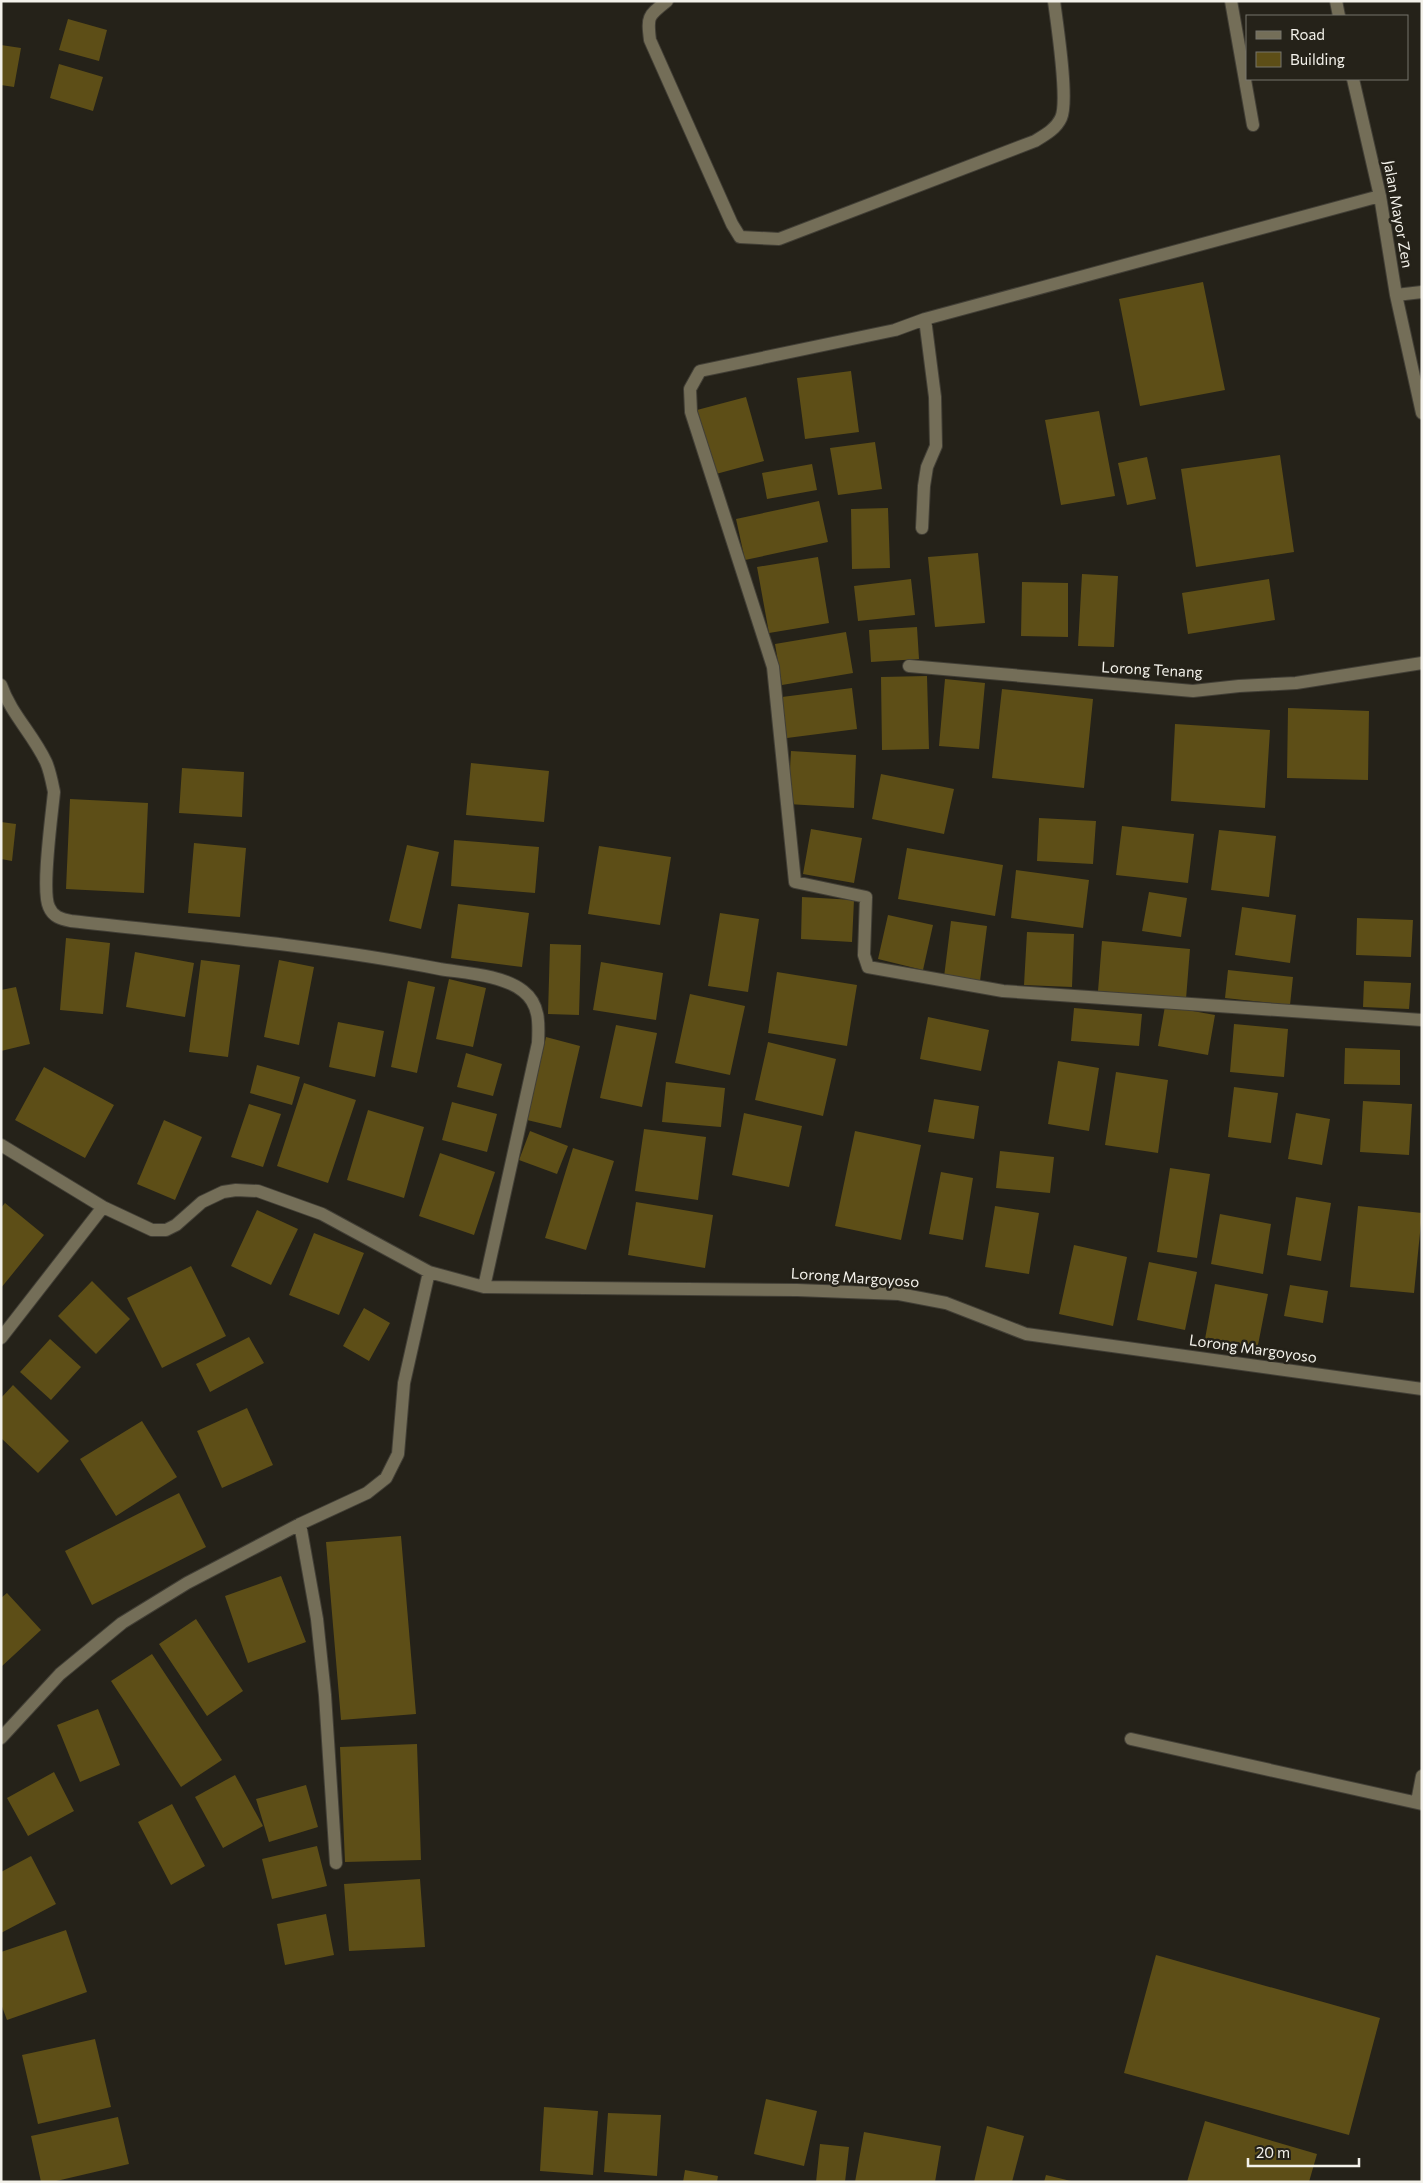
<svg xmlns="http://www.w3.org/2000/svg" width="1423" height="2183" font-family="Commissioner,sans-serif">
	<style>
		.building { fill: #5d4e17 }
		.lines { fill: none; stroke-linecap: round; stroke-linejoin: round }
		.minor-casing { stroke: #423f36; stroke-width: 14 }
		.minor { stroke: #746e58; stroke-width: 12 }
		.labels { text-anchor: middle; stroke-width: 5; stroke-linejoin: round; paint-order: stroke }
		.street-label { font-size: 15px; fill: #f3f1ea; stroke: #252219 }
	</style>
	<rect width="100%" height="100%" fill="#252219"/>
	<!-- building -->
	<path class="building" d="M68,19l39,11 -8,31 -40,-11z
		M1,45l20,3 -7,39 -13,-2z
		M59,64l44,13 -10,34 -43,-13z
		M1203,282l22,108 -85,16 -21,-107z
		M851,371l8,61 -54,7 -8,-61z
		M746,397l18,64 -48,13 -19,-64z
		M1099,411l16,85 -54,9 -16,-85z
		M875,442l7,47 -44,6 -8,-47z
		M1280,455l14,97 -98,15 -15,-98z
		M1147,457l9,42 -29,6 -9,-42z
		M812,464l5,26 -50,9 -5,-26z
		M819,501l9,41 -83,18 -9,-41z
		M888,508l2,60 -38,1 -1,-60z
		M978,553l7,70 -50,4 -7,-70z
		M818,557l11,66 -60,10 -12,-66z
		M1082,574l36,2 -4,71 -36,-1z
		M911,579l4,36 -57,6 -4,-35z
		M1269,579l6,41 -87,14 -6,-41z
		M1022,582l46,1v54l-47,-1z
		M917,627l2,32 -48,3 -2,-32z
		M846,632l7,41 -71,12 -7,-41z
		M927,676l2,73 -47,1 -1,-73z
		M945,679l40,4 -6,66 -40,-3z
		M852,688l5,41 -70,9 -5,-41z
		M1002,689l91,10 -9,89 -92,-10z
		M1288,708l81,3 -1,69 -81,-2z
		M1175,724l95,6 -5,78 -94,-7z
		M791,751l65,4 -2,53 -66,-4z
		M471,763l78,8 -5,51 -78,-7z
		M182,768l62,4 -2,45 -63,-4z
		M881,774l73,15 -10,45 -72,-15z
		M70,799l78,4 -4,90 -78,-4z
		M1039,818l57,3 -3,43 -56,-3z
		M1,822l15,2 -4,37 -11,-2z
		M1122,826l72,8 -6,49 -72,-8z
		M811,829l51,9 -8,45 -51,-9z
		M1219,830l57,6 -7,61 -58,-7z
		M454,840l85,7 -4,46 -84,-7z
		M194,843l52,5 -6,69 -52,-4z
		M407,845l32,7 -18,77 -32,-8z
		M599,846l72,11 -11,68 -72,-11z
		M907,848l96,17 -8,51 -97,-17z
		M1016,870l73,10 -6,48 -72,-10z
		M1149,892l38,6 -6,39 -39,-6z
		M802,897l52,3 -2,42 -51,-3z
		M458,904l71,9 -7,54 -71,-9z
		M1242,907l54,8 -6,48 -55,-8z
		M720,913l39,6 -11,73 -40,-6z
		M888,915l45,10 -10,45 -45,-11z
		M1357,918l56,2 -2,37 -55,-2z
		M951,921l36,5 -7,55 -36,-4z
		M1027,932l47,2 -2,53 -48,-2z
		M66,938l44,5 -7,71 -43,-4z
		M1102,941l88,8 -4,50 -88,-8z
		M550,944l31,1 -2,70 -31,-1z
		M135,952l59,11 -9,54 -59,-10z
		M201,960l39,5 -12,92 -39,-5z
		M279,960l35,7 -15,78 -35,-8z
		M601,962l62,11 -7,47 -63,-10z
		M1228,970l65,7 -3,28 -65,-7z
		M777,972l80,13 -10,61 -79,-13z
		M449,979l37,9 -13,59 -37,-8z
		M408,981l27,6 -18,86 -26,-6z
		M1364,981l47,2 -2,26 -46,-2z
		M16,987l14,57 -29,7v-61z
		M690,994l55,12 -15,69 -55,-12z
		M1165,1006l50,9 -7,40 -50,-9z
		M1074,1008l68,6 -3,32 -68,-5z
		M928,1017l61,13 -8,41 -61,-12z
		M338,1022l46,9 -9,46 -46,-10z
		M1234,1024l54,5 -4,48 -54,-5z
		M616,1025l41,8 -15,74 -42,-9z
		M546,1037l34,9 -19,82 -34,-8z
		M768,1042l68,17 -13,57 -68,-16z
		M1345,1048l55,2v35l-56,-1z
		M466,1053l36,11 -9,32 -36,-9z
		M1058,1061l41,7 -10,63 -41,-7z
		M257,1065l43,12 -8,28 -42,-12z
		M44,1067l70,38 -29,53 -70,-38z
		M1116,1072l52,8 -10,73 -53,-8z
		M666,1082l59,6 -4,39 -59,-5z
		M304,1083l52,17 -28,83 -51,-17z
		M1234,1087l44,6 -7,50 -43,-6z
		M934,1099l45,7 -5,33 -46,-7z
		M1363,1101l49,3 -3,51 -49,-3z
		M452,1102l45,12 -10,38 -45,-12z
		M249,1104l32,10 -18,53 -32,-10z
		M368,1110l56,17 -20,71 -57,-18z
		M744,1113l58,13 -13,61 -57,-12z
		M1296,1113l34,6 -8,46 -34,-6z
		M164,1120l38,17 -27,63 -38,-16z
		M644,1129l62,8 -8,63 -63,-9z
		M530,1131l38,15 -11,28 -38,-14z
		M855,1131l66,14 -20,95 -66,-14z
		M573,1148l41,13 -28,89 -41,-12z
		M1000,1151l54,6 -4,36 -54,-5z
		M440,1153l55,19 -21,63 -55,-19z
		M1170,1168l40,6 -13,84 -40,-6z
		M941,1172l32,6 -10,62 -34,-6z
		M1296,1197l35,6 -10,58 -34,-6z
		M636,1202l77,13 -8,53 -77,-13z
		M5,1203l39,32 -43,53v-80z
		M995,1206l44,7 -10,61 -44,-7z
		M1358,1206l64,7 -8,80 -64,-6z
		M257,1210l41,19 -27,56 -40,-19z
		M1220,1214l51,10 -8,50 -52,-10z
		M314,1233l50,20 -25,62 -50,-20z
		M1074,1245l53,12 -14,69 -54,-12z
		M1149,1262l48,10 -12,58 -48,-10z
		M191,1266l35,70 -64,32 -35,-70z
		M92,1281l38,38 -34,35 -38,-38z
		M1215,1284l53,10 -11,56 -52,-11z
		M1290,1285l38,6 -5,32 -39,-7z
		M364,1308l26,15 -21,38 -26,-15z
		M249,1337l15,26 -54,29 -14,-28z
		M50,1339l31,28 -30,33 -31,-28z
		M13,1385l56,56 -31,32 -37,-35v-40z
		M247,1408l26,57 -51,23 -25,-57z
		M142,1421l35,56 -61,39 -36,-57z
		M179,1493l27,54 -114,58 -27,-54z
		M401,1536l15,178 -75,6 -15,-178z
		M281,1576l25,66 -58,21 -23,-67z
		M7,1593l34,37 -40,37v-69z
		M196,1619l47,72 -36,25 -48,-72z
		M152,1654l70,106 -41,27 -70,-106z
		M98,1709l22,56 -40,17 -23,-57z
		M417,1744l4,116 -76,2 -5,-115z
		M54,1772l20,39 -46,25 -21,-38z
		M235,1775l28,51 -40,22 -28,-51z
		M306,1785l12,42 -49,15 -13,-43z
		M172,1804l33,62 -34,19 -33,-63z
		M317,1846l10,40 -55,13 -10,-40z
		M31,1856l25,48 -55,29v-61z
		M420,1879l5,68 -76,4 -5,-67z
		M326,1914l8,41 -49,10 -8,-41z
		M66,1930l21,62 -80,28 -6,-16v-52z
		M1156,1955l224,63 -31,117 -225,-62z
		M95,2039l16,68 -73,17 -16,-69z
		M766,2099l51,12 -13,55 -50,-12z
		M544,2107l54,4 -5,64 -53,-4z
		M608,2113l53,2 -4,61 -53,-4z
		M118,2117l11,47 -77,18h-11l-10,-46z
		M1205,2121l112,33 -8,28h-122z
		M987,2126l37,10 -12,46h-38z
		M864,2132l77,14 -6,36h-80z
		M820,2144l29,3 -4,35h-29z
		M685,2170l33,6 -1,6h-34z
		M1046,2175l25,6v1h-27z"/>
	<g class="lines">
		<defs>
			<path id="minor" d="M667,1c-19,15 -20,15 -17,39l82,184 8,13 39,2 256,-98c10,-6 21,-12 26,-23 8,-17 -4,-94 -7,-117
				M1231,1l22,124
				M1336,1l3,15
				M1353,79l27,117 16,99 26,118
				M1396,295l26,-3
				M925,319l-30,11 -195,41 -10,18 1,23 82,255 22,215 71,15 -2,58 4,12 135,24 419,29
				M922,528l2,-42 3,-19 9,-21 -1,-49 -10,-78 455,-123
				M909,666l284,25 46,-5 57,-3 126,-20
				M1,685c10,29 32,49 45,77 4,9 6,20 8,30 -2,22 -13,99 -5,115 4,10 12,12 22,14 123,14 247,24 369,48 25,4 63,6 83,22 17,13 16,33 15,52l-54,244
				M1,1145l102,62
				M1,1338l102,-131 49,23h14l10,-5 26,-23 21,-10 13,-2 22,1 64,23 107,58 55,15 313,3 102,4 47,9 80,31 396,55
				M300,1524l17,95 8,76 11,168
				M1,1738l59,-64 62,-51 65,-40 113,-59 67,-31 19,-15 12,-24 6,-71 25,-111
				M1131,1739l291,65
				M1417,1802l5,-26"/>
		</defs>
		<!-- minor casing -->
		<use href="#minor" class="minor-casing"/>
		<!-- minor -->
		<use href="#minor" class="minor"/>
	</g>
	<g class="labels">
		<!-- street labels -->
		<g class="street-label">
			<text transform="translate(1398 214) rotate(80)" y="5">Jalan Mayor Zen</text>
			<text transform="translate(1152 670) rotate(3)" y="5">Lorong Tenang</text>
			<text transform="translate(855 1278) rotate(4)" y="5">Lorong Margoyoso</text>
			<text transform="translate(1253 1349) rotate(8)" y="5">Lorong Margoyoso</text>
		</g>
	</g>
	<!-- border -->
	<rect width="1423" height="2183" fill="none" stroke="#f3f1ea" stroke-width="5"/>
	<!-- legend -->
	<rect x="1246" y="15" width="162" height="65" fill="#252219" stroke="#77756d"/>
	<rect x="1256" y="31" width="25" height="8" fill="#746e58" stroke="#77756d"/>
	<text x="1290" y="40" font-size="15" fill="#f3f1ea">Road</text>
	<rect x="1256" y="52" width="25" height="15" fill="#5d4e17" stroke="#77756d"/>
	<text x="1290" y="65" font-size="15" fill="#f3f1ea">Building</text>
	<!-- scale -->
	<path d="M1248 2158v8h111v-8" fill="none" stroke="#f3f1ea" stroke-width="2.5"/>
	<text x="1256" y="2158" font-size="15" fill="#f3f1ea" stroke="#252219" stroke-width="4" paint-order="stroke">20 m</text>
</svg>
